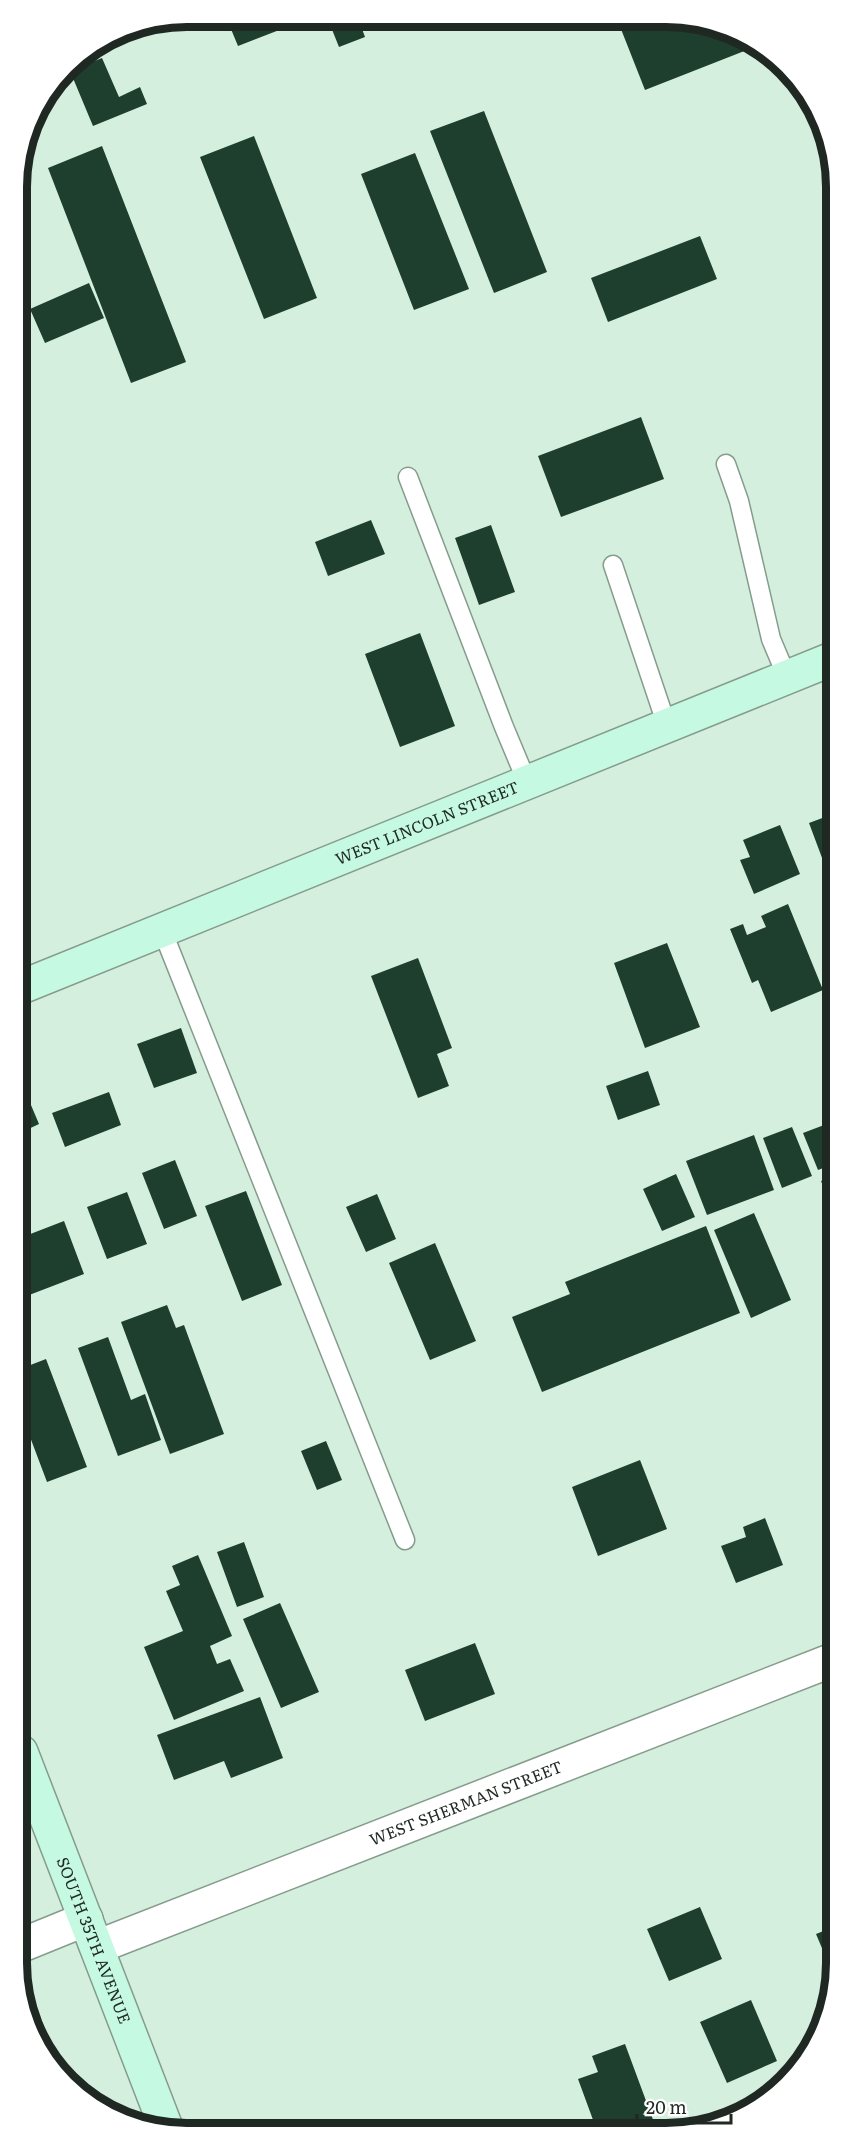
<svg xmlns="http://www.w3.org/2000/svg" width="853" height="2150" font-family="Literata,serif">
	<style>
		.building { fill: #1e3f2d }
		.lines { fill: none; stroke-linecap: round; stroke-linejoin: round }
		.lane-casing { stroke: #859c8d; stroke-width: 21 }
		.street-casing { stroke: #859c8d; stroke-width: 36 }
		.secondary-casing { stroke: #859c8d; stroke-width: 36 }
		.lane { stroke: #fff; stroke-width: 18 }
		.street { stroke: #fff; stroke-width: 33 }
		.secondary { stroke: #c5f9e1; stroke-width: 33 }
		.labels { text-anchor: middle; stroke-width: 6; stroke-linejoin: round; paint-order: stroke }
		.street-label { font-size: 16px; fill: #1f2823; stroke: #fff }
		.rim { fill: none; stroke: #1f2823; stroke-width: 8 }
	</style>
	<rect width="100%" height="100%" fill="#d5efde"/>
	<!-- building -->
	<path class="building" d="M226,17h87l-75,29z
		M327,17l31,1 7,19 -26,10z
		M617,19l82,1 53,28 -107,42z
		M102,58l17,39 21,-10 7,17 -54,22 -23,-55z
		M484,111l63,161 -53,21 -64,-162z
		M254,136l63,162 -53,21 -64,-162z
		M102,146l84,216 -55,21 -83,-215z
		M415,153l54,136 -55,21 -53,-136z
		M700,236l17,43 -109,43 -17,-44z
		M89,283l15,35 -59,25 -15,-34z
		M641,417l23,62 -103,38 -23,-61z
		M371,520l14,34 -57,22 -13,-34z
		M491,525l24,67 -36,13 -24,-67z
		M420,633l35,93 -55,21 -35,-93z
		M833,814v67l-2,1 -22,-59z
		M780,825l20,49 -46,20 -14,-34 10,-3 -7,-17z
		M788,904l35,86 -52,22 -13,-32 -6,3 -22,-54 13,-5 4,11 19,-8 -5,-11z
		M667,943l33,84 -55,21 -31,-85z
		M418,958l34,90 -15,6 12,32 -31,12 -47,-122z
		M181,1028l16,45 -43,15 -17,-44z
		M648,1071l12,34 -42,15 -12,-34z
		M20,1079l19,45 -19,9z
		M109,1092l12,33 -56,22 -13,-34z
		M832,1122l2,42 -16,6 -15,-37z
		M792,1127l20,49 -30,12 -19,-50z
		M754,1135l20,55 -67,25 -21,-54z
		M175,1160l22,56 -33,13 -22,-56z
		M676,1174l19,43 -33,14 -19,-42z
		M834,1176v38l-13,-33z
		M246,1191l36,94 -40,16 -37,-95z
		M127,1192l20,52 -40,15 -20,-52z
		M377,1194l19,45 -30,13 -20,-45z
		M754,1213l37,87 -40,18 -37,-88z
		M64,1221l20,53 -60,23 -4,-10v-49z
		M706,1226l34,87 -198,79 -30,-75 58,-23 -5,-12z
		M435,1243l41,98 -46,19 -41,-97z
		M167,1305l9,23 8,-3 40,109 -54,20 -49,-132z
		M108,1337l23,63 14,-6 16,46 -43,16 -40,-108z
		M46,1359l41,108 -40,15 -23,-61 -3,1 -1,-53z
		M326,1441l16,39 -25,10 -16,-39z
		M640,1460l27,69 -69,27 -26,-69z
		M765,1518l18,47 -47,18 -15,-37 25,-9 -3,-10z
		M244,1542l20,55 -27,10 -20,-55z
		M198,1555l34,81 -22,10 7,18 13,-5 14,32 -70,29 -30,-73 39,-16 -17,-40 14,-6 -8,-19z
		M280,1603l39,89 -38,16 -38,-89z
		M475,1643l20,51 -70,27 -20,-51z
		M260,1697l23,61 -52,20 -7,-17 -50,19 -17,-45z
		M700,1907l22,52 -53,22 -22,-52z
		M836,1926v48l-1,5 -19,-45z
		M751,2000l26,61 -50,22 -27,-61z
		M625,2044l30,81 -8,3h-51l-18,-49 20,-7 -6,-16z"/>
	<g class="lines">
		<defs>
			<path id="lane" d="M726,464l13,37 32,138 16,38
				M408,477l96,250 23,55
				M613,565l54,161
				M162,930l243,610"/>
			<g id="street">
				<path d="M22,1945l64,-26"/>
				<path id="s1" d="M97,1947l738,-288"/>
			</g>
			<g id="secondary">
				<path id="s2" d="M19,988l813,-329"/>
				<path id="s3" d="M21,1752l146,378"/>
			</g>
		</defs>
		<!-- lane casing -->
		<use href="#lane" class="lane-casing"/>
		<!-- street casing -->
		<use href="#street" class="street-casing"/>
		<!-- secondary casing -->
		<use href="#secondary" class="secondary-casing"/>
		<!-- lane -->
		<use href="#lane" class="lane"/>
		<!-- street -->
		<use href="#street" class="street"/>
		<!-- secondary -->
		<use href="#secondary" class="secondary"/>
	</g>
	<g class="labels">
		<!-- street labels -->
		<g class="street-label">
			<text dy="6" stroke="none"><textPath href="#s2" startOffset="440">WEST LINCOLN STREET</textPath></text>
			<text dy="6" stroke="none"><textPath href="#s1" startOffset="396">WEST SHERMAN STREET</textPath></text>
			<text dy="6" stroke="none"><textPath href="#s3" startOffset="202">SOUTH 35TH AVENUE</textPath></text>
		</g>
	</g>
	<!-- crop -->
	<path d="M0 0H853V2150H0ZM187 27H666A160 160 0 0 1 826 187V1963A160 160 0 0 1 666 2123H187A160 160 0 0 1 27 1963V187A160 160 0 0 1 187 27Z" fill="#fff" fill-rule="evenodd"/>
	<path class="rim" d="M187 27H666A160 160 0 0 1 826 187V1963A160 160 0 0 1 666 2123H187A160 160 0 0 1 27 1963V187A160 160 0 0 1 187 27Z"/>
	<!-- scale -->
	<path d="M637 2114v9h94v-9" fill="none" stroke="#1f2823" stroke-width="3"/>
	<text x="646" y="2114" font-size="18" fill="#1f2823" stroke="#ffffff" stroke-width="4.5" paint-order="stroke">20 m</text>
</svg>
